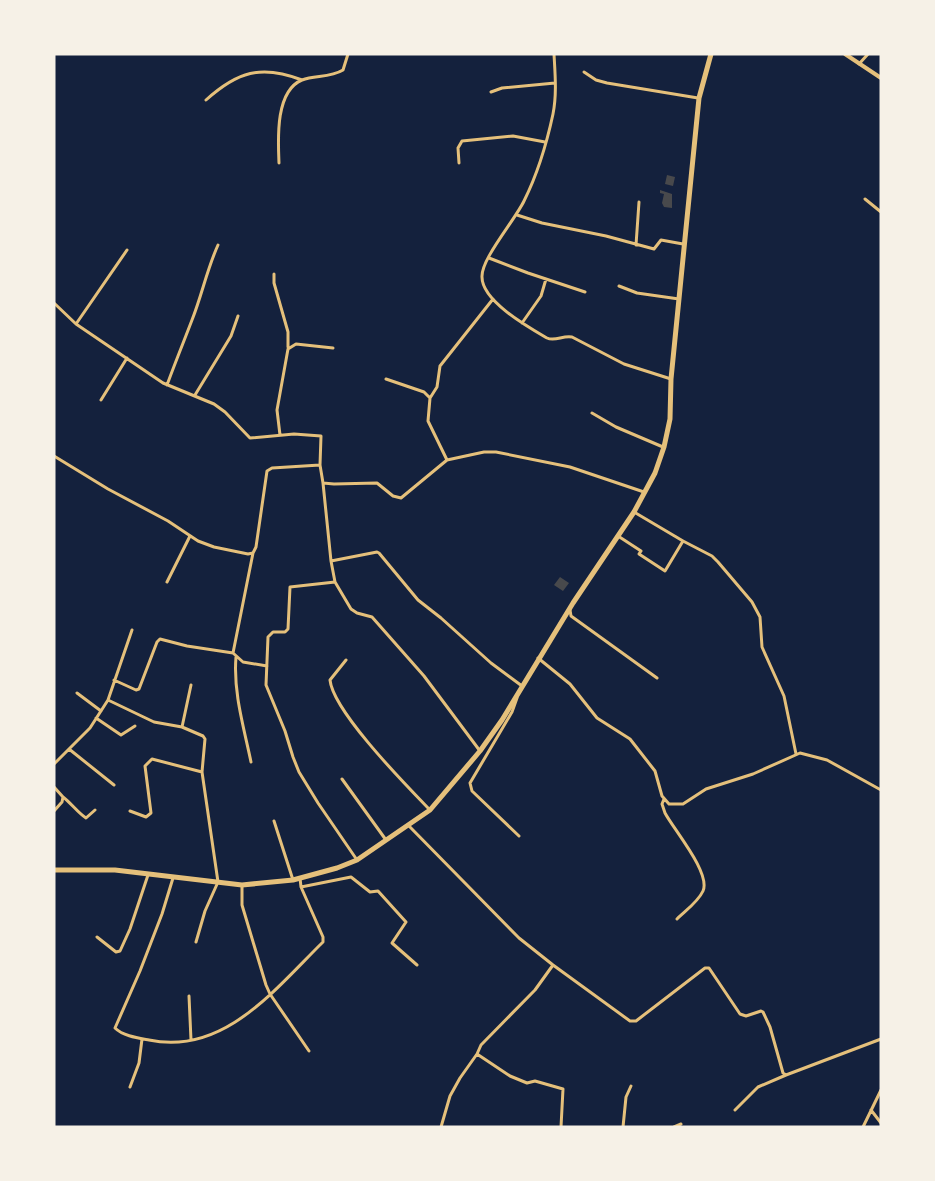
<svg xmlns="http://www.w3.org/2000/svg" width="935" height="1181" font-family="'DM Sans',sans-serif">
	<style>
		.building { fill: #48494c }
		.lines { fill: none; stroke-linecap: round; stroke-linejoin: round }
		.minor { stroke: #e5c07b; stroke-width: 3 }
		.tertiary { stroke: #e5c07b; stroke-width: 4 }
		.primary { stroke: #e5c07b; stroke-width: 5 }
	</style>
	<rect width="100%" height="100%" fill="#14213d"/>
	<!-- building -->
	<path class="building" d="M667,175l8,2 -2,9 -8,-2z
		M660,190l12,4v14l-8,-1 -2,-4 2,-9 -4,-1z
		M560,577l9,6 -6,8 -9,-6z"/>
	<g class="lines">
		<!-- minor -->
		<path class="minor" d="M554,54c1,19 3,40 -1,60 -6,28 -16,61 -29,87 -9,19 -43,58 -42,76 0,24 46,50 65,61 8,4 16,-3 25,-1l52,27 47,15
			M859,64l9,-10
			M584,72l12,8 11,3 91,15
			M491,92l11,-4 53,-5
			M206,100c31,-28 55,-36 96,-20
			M279,163c-1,-23 -4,-72 23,-83 13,-5 28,-2 41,-10l5,-16
			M459,163l-1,-15 4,-7 51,-5 32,6
			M865,199l16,13
			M517,215l25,8 64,13 48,13 7,-9 22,4
			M636,245l3,-43
			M489,258l39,15 57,19
			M274,274v9l14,49v15
			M619,286l18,7 42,6
			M54,303l22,21 87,59 51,21 11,8 25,26 44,-4 27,2 -1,29 -48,3 -5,3 -11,76 -3,6 -5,1 -34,-7 -16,-6 -30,-20 -60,-32 -54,-33
			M522,323l19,-27 5,-17
			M76,324l51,-74
			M386,379l38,13 6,6
			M167,385c8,-22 17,-44 25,-65 10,-25 15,-51 26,-75
			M195,395l36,-59 7,-20
			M101,400l26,-42
			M592,413l24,14 47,20
			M280,435l-3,-25 11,-61 8,-5 37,4
			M447,460l-19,-39 2,-23 7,-11 3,-21 53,-67
			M320,465l3,18 11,1 43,-1 16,13 8,2 46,-38 37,-8h12l74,15 74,25
			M323,483l8,78
			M634,512l49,29
			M618,536l23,15 -2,3 26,17 18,-30 29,15 6,6 34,40 8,15 2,30 22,49 12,58
			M167,582l23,-46
			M335,582l-45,5 -2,42 -3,3h-12l-5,5 -2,48 19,46 8,26 6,15 19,31 39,57
			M570,610l1,6 86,62
			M233,653l20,-100
			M236,657c-3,35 8,71 15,105
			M538,658l32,26 27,34 33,21 25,32 7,25 7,8h14l23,-15 47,-15 47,-21 27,7 54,30
			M346,660l-16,20c3,31 75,104 99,129
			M114,680l22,10 3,-1 18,-47 3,-3 27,7 46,7 10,9 24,4
			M77,693l24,18
			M517,698l-5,14 -42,71 2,8 47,45
			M108,700l46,22 28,5 21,9 2,3 -3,33 16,110 -13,29 -9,31
			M96,718l25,17 14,-9
			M182,727l9,-42
			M69,749l45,36
			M480,751l-56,-75 -52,-59 -15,-4 -6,-4 -16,-27 -4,-21 46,-9 2,1 39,47 23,18 50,45 31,23
			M54,764l36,-36 18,-28 24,-70
			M342,779l44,61
			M54,787l9,10 -1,5 -8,9
			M63,797c8,6 15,16 23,21l9,-8
			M664,799l-2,5 3,9c9,17 46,60 38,78 -5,11 -18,20 -26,28
			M130,811l16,6 5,-4 -6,-47 7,-7 50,13
			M274,821l19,59
			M409,826l110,112 34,27 77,56h6l69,-53h4l31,46 6,2 15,-5 2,1 7,15 13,46 3,2 95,-36
			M173,878l-11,36 -22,57 -25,57c8,8 23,10 34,12 75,16 127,-52 174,-98v-5l-22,-50 -1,-9
			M242,885v20l24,80 4,9 39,57
			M301,887l50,-10 19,15 8,-1 28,31 -14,21 25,22
			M97,937l19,15 4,-1 10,-22 18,-54
			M189,996l2,44
			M477,1054l33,22 17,7 8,-2 28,8 -2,38
			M130,1087l9,-24 3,-24
			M735,1110l23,-23 28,-12
			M871,1110l10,13
			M441,1127l9,-31 10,-18 17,-24 4,-9 54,-55 18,-25
			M623,1127l3,-30 5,-11
			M674,1127l7,-3
			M863,1127l18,-37"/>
		<!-- tertiary -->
		<path class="tertiary" d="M845,54l36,24"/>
		<!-- primary -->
		<path class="primary" d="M54,870h61l127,15 51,-5 44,-12 20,-8 73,-50 50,-59 22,-31 71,-117 61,-91 21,-39 9,-26 6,-28 1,-40 28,-281 12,-44"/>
	</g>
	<!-- border -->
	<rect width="935" height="1181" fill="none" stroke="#f6f1e7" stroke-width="111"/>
</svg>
